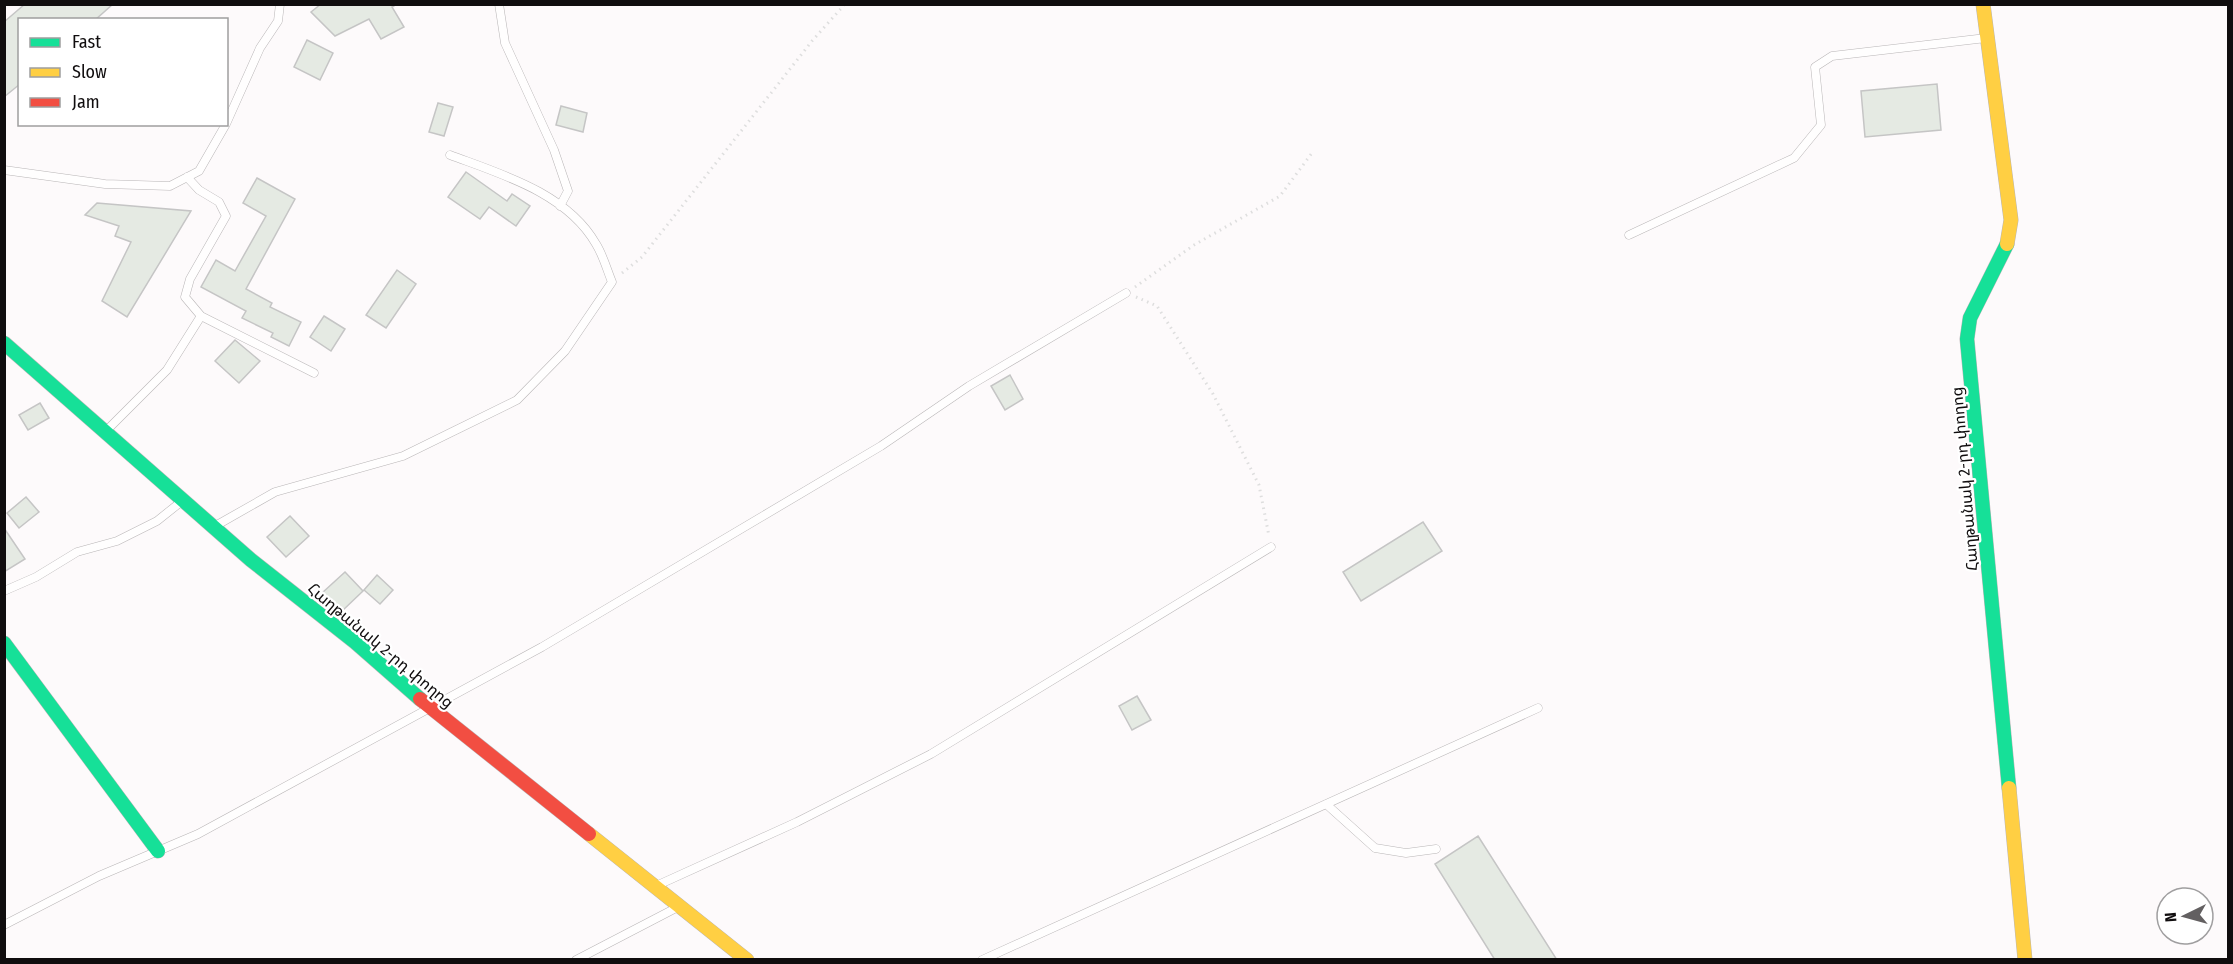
<svg xmlns="http://www.w3.org/2000/svg" width="2233" height="964" font-family="'Fira Sans Condensed','Noto Sans Armenian',sans-serif">
	<style>
		.building { fill: #e5eae3; stroke: #c5c5c5; stroke-width: 1.5 }
		.lines { fill: none; stroke-linecap: round; stroke-linejoin: round }
		.lane-casing { stroke: #b9b6b7; stroke-width: 9 }
		.fast-casing { stroke: #b9b6b7; stroke-width: 15 }
		.slow-casing { stroke: #b9b6b7; stroke-width: 15 }
		.jam-casing { stroke: #b9b6b7; stroke-width: 15 }
		.path { stroke: #dedede; stroke-width: 3; stroke-dasharray: 1.5 4.5; stroke-linecap: butt }
		.lane { stroke: #fffefe; stroke-width: 8 }
		.fast { stroke: #16e098; stroke-width: 14 }
		.slow { stroke: #ffcf43; stroke-width: 14 }
		.jam { stroke: #f24e42; stroke-width: 14 }
		.labels { text-anchor: middle; stroke-width: 4.5; stroke-linejoin: round; paint-order: stroke }
		.street-label { font-size: 16px; fill: #100d0e; stroke: #fff }
	</style>
	<rect width="100%" height="100%" fill="#fdfafb"/>
	<!-- building -->
	<path class="building" d="M25,4h88l-18,16h-75v64l-16,13v-75z
		M321,4h76l-5,3 12,20 -23,12 -12,-20 -34,17 -24,-24z
		M307,40l26,13 -13,27 -26,-13z
		M1937,84l4,46 -76,7 -4,-46z
		M438,103l15,4 -9,29 -15,-4z
		M561,106l26,7 -4,19 -27,-7z
		M466,172l41,29 5,-7 18,12 -14,20 -27,-19 -9,12 -32,-22z
		M257,178l38,21 -49,90 26,14 -2,4 31,15 -12,24 -18,-9 2,-4 -31,-15 4,-7 -45,-24 15,-27 19,11 31,-55 -23,-13z
		M97,203l94,8 -64,106 -25,-16 29,-59 -16,-6 4,-10 -34,-11z
		M397,270l19,14 -30,44 -20,-13z
		M324,316l21,13 -14,22 -21,-14z
		M235,340l25,21 -21,22 -24,-22z
		M1010,375l13,24 -18,11 -14,-24z
		M40,403l9,15 -21,12 -9,-15z
		M26,497l13,15 -20,16 -12,-15z
		M290,516l19,20 -23,21 -19,-20z
		M1423,522l19,29 -81,50 -18,-29z
		M4,528l21,31 -21,13z
		M345,572l18,19 -23,22 -18,-20z
		M377,575l16,15 -13,14 -16,-14z
		M1137,696l14,24 -19,10 -13,-24z
		M1478,836l79,124h-62l-60,-96z"/>
	<g class="lines">
		<defs>
			<path id="lane" d="M499,4l6,39 49,107 14,41 -8,15
				M226,124l34,-76 18,-27 2,-17
				M4,170l101,14 65,2 29,-15 27,-47
				M187,177l12,13 20,12 7,14 -36,63 -5,18 16,19 113,57
				M1629,235l165,-77 27,-33 -6,-58 17,-11 154,-18
				M106,431l61,-61 34,-54
				M217,525l58,-33 128,-36 114,-56 48,-49 47,-69c-5,-12 -9,-27 -16,-38 -29,-51 -95,-70 -146,-89
				M4,591l32,-14 41,-25 40,-11 40,-20 25,-20
				M1326,804l49,44 31,5 30,-4
				M658,885l139,-63 134,-68 340,-207
				M4,925l95,-49 99,-42 344,-187 339,-201 88,-60 157,-93
				M576,960l100,-52
				M982,960l556,-252"/>
			<path id="fast" d="M2007,244l-37,74 -3,21 42,449
				M4,343l247,217 104,82 65,57
				M4,643l154,208"/>
			<path id="slow" d="M1983,4l28,216 -4,24
				M2009,788l16,172
				M589,834l158,126"/>
			<path id="jam" d="M420,699l169,135"/>
		</defs>
		<!-- lane casing -->
		<use href="#lane" class="lane-casing"/>
		<!-- fast casing -->
		<use href="#fast" class="fast-casing"/>
		<!-- slow casing -->
		<use href="#slow" class="slow-casing"/>
		<!-- jam casing -->
		<use href="#jam" class="jam-casing"/>
		<!-- path -->
		<path class="path" d="M622,273l20,-16 170,-216 33,-37
			M1135,287l59,-42 86,-49 32,-43
			M1136,297l21,9 56,88 46,91 10,51"/>
		<!-- lane -->
		<use href="#lane" class="lane"/>
		<!-- fast -->
		<use href="#fast" class="fast"/>
		<!-- slow -->
		<use href="#slow" class="slow"/>
		<!-- jam -->
		<use href="#jam" class="jam"/>
	</g>
	<g class="labels">
		<!-- street labels -->
		<g class="street-label">
			<text transform="translate(1964 479) rotate(-95)" y="6">Հաղթանակ 2-րդ փողոց</text>
			<text transform="translate(381 645) rotate(40)" y="6">Հաղթանակ 2-րդ փողոց</text>
		</g>
	</g>
	<!-- border -->
	<rect width="2233" height="964" fill="none" stroke="#100d0e" stroke-width="12"/>
	<!-- legend -->
	<rect x="18" y="18" width="210" height="108" fill="#ffffff" stroke="#9f9e9f" stroke-width="1.5"/>
	<rect x="30" y="38" width="30" height="9" fill="#16e098" stroke="#9f9e9f" stroke-width="1.5"/>
	<text x="72" y="48" font-size="18" fill="#100d0e">Fast</text>
	<rect x="30" y="68" width="30" height="9" fill="#ffcf43" stroke="#9f9e9f" stroke-width="1.5"/>
	<text x="72" y="78" font-size="18" fill="#100d0e">Slow</text>
	<rect x="30" y="98" width="30" height="9" fill="#f24e42" stroke="#9f9e9f" stroke-width="1.5"/>
	<text x="72" y="108" font-size="18" fill="#100d0e">Jam</text>
	<!-- north arrow -->
	<g transform="translate(2185 916) rotate(265)"><circle r="28" fill="#ffffff" stroke="#9f9e9f" stroke-width="1.5"/>
	<path d="M0-4.5L10 22L0 15L-10 22Z" fill="#636061"/>
	<text y="-9" font-size="16" font-weight="bold" text-anchor="middle" fill="#100d0e">N</text>
	</g>
</svg>
